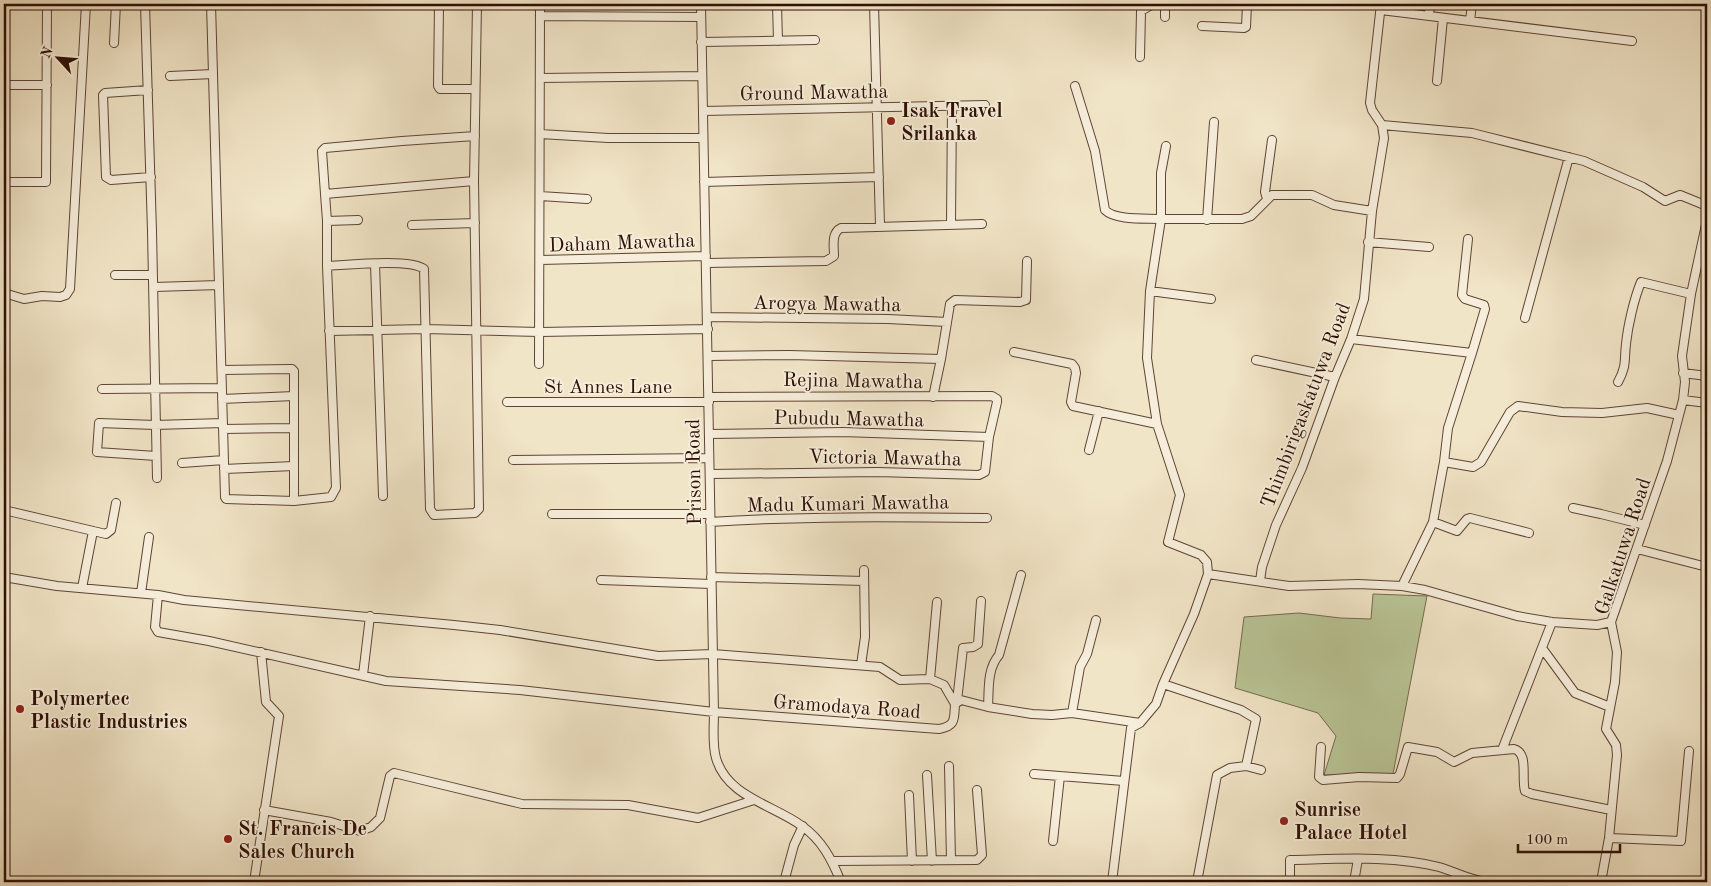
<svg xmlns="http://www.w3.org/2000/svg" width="1711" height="886" font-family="'Old Standard TT',serif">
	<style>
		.green { fill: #b9c596; stroke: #746a4d }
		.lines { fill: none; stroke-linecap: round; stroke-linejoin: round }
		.minor-casing { stroke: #5f4435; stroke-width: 10 }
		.minor { stroke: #f6eedb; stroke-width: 8 }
		.poi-dot { fill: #8f2418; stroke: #f6eedb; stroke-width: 2 }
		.labels { text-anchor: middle; stroke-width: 4; stroke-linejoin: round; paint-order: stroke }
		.street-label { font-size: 20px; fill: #2e0f04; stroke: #f6eedb }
		.poi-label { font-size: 20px; font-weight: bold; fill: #2e0f04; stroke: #f6eedb; text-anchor: start }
	</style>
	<rect width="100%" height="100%" fill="#f1e5c7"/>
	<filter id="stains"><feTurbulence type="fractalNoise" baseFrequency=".004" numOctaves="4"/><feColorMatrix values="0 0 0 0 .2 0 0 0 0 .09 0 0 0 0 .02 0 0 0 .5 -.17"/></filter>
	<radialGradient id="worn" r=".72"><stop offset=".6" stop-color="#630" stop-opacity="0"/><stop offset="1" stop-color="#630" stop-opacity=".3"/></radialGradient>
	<!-- green -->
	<path class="green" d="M1373,594l54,2 -34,178 -69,1 12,-39 -18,-23 -83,-25 9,-71 55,-4 41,5 31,1z"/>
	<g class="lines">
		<defs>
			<path id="minor" d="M145,4l7,227 5,247
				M211,4l14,493 1,2 68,2 37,-4 5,-9 -9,-222v-45l31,-1
				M439,4l-1,82 2,3h35
				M701,4l13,708c0,15 -2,32 2,46 11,39 58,47 86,68 20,14 30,34 39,56
				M777,4l1,37
				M874,4l6,222
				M1381,10l251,31
				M540,16l161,1
				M1429,16l1,-12
				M1165,17v-13
				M1470,21l2,-17
				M1202,26l42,2 2,-1 1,-23
				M701,42l114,-2
				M114,43l2,-39
				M1140,57l1,-46 12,-7
				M170,76l43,-2
				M540,78l162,-2
				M1437,81l6,-63
				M4,85h43
				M1075,86l20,65 10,59c11,11 42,8 56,9v-46l5,-27
				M148,90l-43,3 -2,2 3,82 5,3 40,-3
				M703,111l282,-6
				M1382,125l90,8 112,28 59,26 22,14 15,-6 27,11
				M540,134l68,4h95
				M474,181l-149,13 -3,-43 3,-3 77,-7 73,-5
				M4,182h42l1,-178
				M704,182l175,-5
				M325,194l2,27
				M540,196l47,3
				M1267,199l-2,-7 7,-52
				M1207,220l7,-98
				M951,224l1,-119
				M412,225l63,-2
				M1468,239l-6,56 3,4 19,6 1,4 -13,44
				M1368,242l61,5
				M540,260l166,-4
				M706,263l120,-2 8,-5c0,-10 -3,-23 7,-28l141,-4
				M375,264l8,232
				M327,266c20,-1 83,-8 97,3l6,240 4,6 41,-2 4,-4 -5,-328 3,-177
				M115,275h38
				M154,287l65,-2
				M1150,291l61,8
				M4,293l20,6 18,-3 18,1 6,-2 4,-6 16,-285
				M707,317l181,2 59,3
				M1525,318l44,-161
				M329,331l97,-2 114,3 168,-3
				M1351,339l121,14 -24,75 -4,34 -11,60 -31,64
				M1014,352l58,12 3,4 1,5 -5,29 2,4 84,18
				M708,356l81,-1 152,4
				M1256,360l79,17
				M539,364l1,-360
				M222,370l70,-1 2,2v130
				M1683,373l24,3
				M1618,382c9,-16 6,-22 8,-38 2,-19 8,-45 15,-62l50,12
				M102,389l120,-1
				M709,397l283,-1 5,3v3l-8,35 -4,35 -6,3 -101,-3 -168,2
				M933,397l8,-38 9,-55 5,-4 65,2 6,-2 1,-39
				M222,399l72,-3
				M1683,400l24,3
				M507,402h202
				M223,429l71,-1
				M709,434l134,-2 146,5
				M1089,450l10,-39
				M156,456l-59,-4 2,-29 56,2 68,-2
				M513,460l196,-2
				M1444,462l29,5 8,-5 29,-50 8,-6 44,6 40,1 45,-5 32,7
				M182,463l42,-3
				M224,469l70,-3
				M1573,508l28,6 44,11
				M4,510l102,24 5,-4 5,-27
				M552,514h158
				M710,522c92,-6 184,-5 277,-4
				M1433,522l24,9 10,-12 3,-1 59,15
				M1637,549l70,18
				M1208,574l-1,-12 -6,-7 -33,-13 12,-47 -23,-71 -10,-66 3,-67 11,-72h81l9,-3 21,-21h40l22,10 38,6
				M4,577l53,9 101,9 26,5 270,25 46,5 158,26 55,-2 167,13 20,13 30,-1 14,6 11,19
				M711,577l153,4
				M601,580l110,4
				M1260,581l2,-14 14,-42 26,-57 33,-91 16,-38 13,-40 8,-88 12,-73 -2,-13 -10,-15 -2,-7 11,-99
				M82,588l11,-57
				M141,593l8,-56
				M158,595l-3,32 3,5 51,9 177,40 134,9 194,22 225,17c17,-3 15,-10 16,-25l6,-4 27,7 44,7 20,1 20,-2 68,10
				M1542,648l33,45 35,14
				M861,665l4,-28 -1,-67
				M363,675l7,-59
				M930,679l7,-77
				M1163,684l78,26 15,9 -10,47 15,4
				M957,701l6,-53 10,-1 5,-3 3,-43
				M988,707c1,-18 -1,-38 11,-52l22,-80
				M1072,713l8,-46 7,-13 9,-34
				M1321,747l-2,30 4,3 36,-3 38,1 3,-4 8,-27 29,5 17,10 18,-9 42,-4c15,4 7,29 11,42l7,3 79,16
				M1502,750l50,-128
				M949,766l2,94
				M1034,774l90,7
				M927,775l5,86
				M909,795l3,66
				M264,810l67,12 29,9 11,-4 9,-9 10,-42 4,-3 128,31 106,1 70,13 56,-18
				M1609,838l72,3 8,-90
				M1053,841l7,-65
				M832,861l145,-1 5,-5 -5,-65
				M1112,879l11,3
				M254,882l25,-166 -13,-14 -5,-50
				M784,882l10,-37 9,-19
				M1112,882l19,-154 9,-5 16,-19 7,-20 31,-70 14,-40 81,12 69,-2 44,2 23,4 92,26 35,6 45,3 14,-3
				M1197,882l20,-107 13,-7 16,-2
				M1290,882v-22c48,-1 103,-5 149,7 17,5 30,13 48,15
				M1354,882l4,-23
				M1601,882l8,-44 8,-83 -1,-10 -10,-16 9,-47 2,-30 -6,-30 56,-161 16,-61 2,-18 -3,-26 9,-62 16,-74"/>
		</defs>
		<!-- minor casing -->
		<use href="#minor" class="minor-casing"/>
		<!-- minor -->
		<use href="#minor" class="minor"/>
	</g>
	<!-- markers -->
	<g class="poi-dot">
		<circle cx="891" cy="121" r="5"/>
		<circle cx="20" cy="709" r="5"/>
		<circle cx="1284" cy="821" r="5"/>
		<circle cx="228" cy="839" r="5"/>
	</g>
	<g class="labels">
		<!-- street labels -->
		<g class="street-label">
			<text transform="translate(814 92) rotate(-1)" y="7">Ground Mawatha</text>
			<text transform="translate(622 242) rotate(-2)" y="7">Daham Mawatha</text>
			<text transform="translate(827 303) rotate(1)" y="7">Arogya Mawatha</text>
			<text transform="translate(853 380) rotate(1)" y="7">Rejina Mawatha</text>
			<text x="608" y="393">St Annes Lane</text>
			<text transform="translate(1305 405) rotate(-69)" y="7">Thimbirigaskatuwa Road</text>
			<text transform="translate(849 418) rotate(1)" y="7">Pubudu Mawatha</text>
			<text transform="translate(885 457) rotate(1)" y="7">Victoria Mawatha</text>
			<text transform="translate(693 472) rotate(-91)" y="7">Prison Road</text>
			<text transform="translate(848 503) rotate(-1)" y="7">Madu Kumari Mawatha</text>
			<text transform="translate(1622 546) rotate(-72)" y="7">Galkatuwa Road</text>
			<text transform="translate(847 706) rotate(4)" y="7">Gramodaya Road</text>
		</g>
		<!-- poi labels -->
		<g class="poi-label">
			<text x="901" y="117">Isak Travel<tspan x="901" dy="23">Srilanka</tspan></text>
			<text x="30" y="705">Polymertec<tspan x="30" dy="23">Plastic Industries</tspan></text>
			<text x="1294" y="816">Sunrise<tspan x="1294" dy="23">Palace Hotel</tspan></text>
			<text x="238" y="835">St. Francis De<tspan x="238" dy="23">Sales Church</tspan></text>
		</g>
	</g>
	<!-- margin -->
	<rect width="1711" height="886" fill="none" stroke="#f1e5c7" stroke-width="20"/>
	<rect x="5" y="5" width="1701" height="876" fill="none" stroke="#2e0f04" stroke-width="2.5"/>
	<rect x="10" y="10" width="1691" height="866" fill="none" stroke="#2e0f04"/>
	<!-- north arrow -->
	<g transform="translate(58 58) rotate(296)" stroke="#f6eedb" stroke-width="4" paint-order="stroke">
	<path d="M0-4L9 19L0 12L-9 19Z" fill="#2e0f04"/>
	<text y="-8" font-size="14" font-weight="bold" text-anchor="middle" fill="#2e0f04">N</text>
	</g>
	<!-- scale -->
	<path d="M1518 844v8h102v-8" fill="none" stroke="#2e0f04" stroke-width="2.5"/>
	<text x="1526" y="844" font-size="15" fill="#2e0f04" stroke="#f6eedb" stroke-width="4" paint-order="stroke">100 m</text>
	<rect width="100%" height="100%" filter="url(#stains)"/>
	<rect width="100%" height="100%" fill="url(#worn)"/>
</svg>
